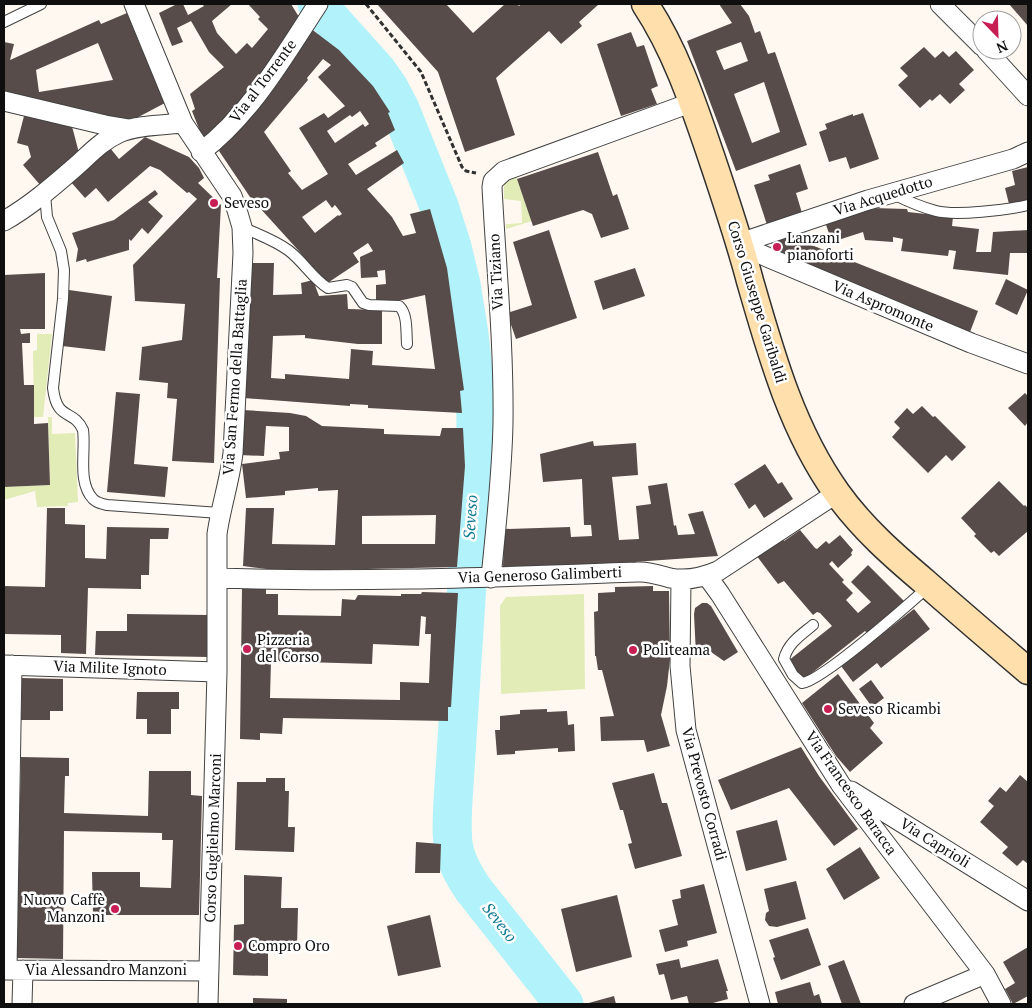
<svg xmlns="http://www.w3.org/2000/svg" width="1032" height="1008" font-family="'PT Serif',serif">
	<style>
		.green { fill: #e1ecb7 }
		.lines { fill: none; stroke-linecap: round; stroke-linejoin: round }
		.river { stroke: #b2f2fa; stroke-width: 39 }
		.building { fill: #584c4a; fill-rule: evenodd }
		.lane-casing { stroke: #424242; stroke-width: 12 }
		.street-casing { stroke: #424242; stroke-width: 21 }
		.secondary-casing { stroke: #313131; stroke-width: 29 }
		.path { stroke: #313131; stroke-width: 3; stroke-dasharray: 5 2.5; stroke-linecap: butt }
		.lane { stroke: #fff; stroke-width: 10 }
		.street { stroke: #fff; stroke-width: 19 }
		.secondary { stroke: #ffdfab; stroke-width: 26 }
		.poi-dot { fill: #c71e54; stroke: #fff; stroke-width: 2 }
		.labels { text-anchor: middle; stroke-width: 5; stroke-linejoin: round; paint-order: stroke }
		.street-label { font-size: 15px; fill: #0f0f0f; stroke: #fff }
		.poi-label { font-size: 15px; fill: #0f0f0f; stroke: #fff; text-anchor: start }
		.water-label { font-size: 16px; font-style: italic; fill: #107c91; stroke: #fff }
	</style>
	<rect width="100%" height="100%" fill="#fff8f0"/>
	<!-- green -->
	<path class="green" d="M516,176l16,45 -26,8v-5l16,-1 -1,-22 -17,-2v-15z
		M37,334h15l-9,83h-9l-1,-66 4,-1z
		M48,417h4v17l23,-1 3,69 -10,1v3l-31,1 -2,-16 -31,9v-13l46,-2z
		M584,594l1,95 -84,5 -1,-88 6,-9z"/>
	<g class="lines">
		<!-- river -->
		<path class="river" d="M317,4l60,67 12,17 11,21 39,97 13,41 9,37 8,50 6,52 1,38 -9,160 -14,217c-2,40 -3,54 20,88l91,115"/>
	</g>
	<!-- building -->
	<path class="building" d="M177,4h6l5,11 16,-9 -2,-2h30l-20,17 5,12 19,21 11,-11 5,5 16,-19 -10,-10 2,-2 -12,-13h43l8,13 -40,62 -23,26 2,2 -35,32 -11,-28 3,-2 -5,-15 34,-27 -15,-15 -18,-31 -14,7 6,14 -11,4 -13,-33z
		M377,4h69l27,29 32,-29h12l2,2 2,-2 77,1 -19,17 3,4 -21,18 -12,-13 -53,47 19,57 -50,17 -27,-80z
		M719,4h21l9,12 6,17 5,-2 8,23 7,-2 32,93 -71,26 -49,-130 45,-18zM741,42l7,19 -24,9 -8,-19zM764,82l16,50 -28,11 -18,-49z
		M1009,4h19v22z
		M127,13l15,37 2,-1 21,54 -38,20 -123,-31v-50l10,2 -4,16 89,-40 2,4zM98,43l15,37 -74,12 -3,-22z
		M310,28l29,22 34,36 17,26 -2,1 7,17 -20,13 2,3 -29,18 8,11 41,-25 7,13 -37,26 25,28 11,19 13,-3 -6,-19 20,-5 17,59 17,122 -4,1 2,22 -94,-5v-3l-18,-1v2l-106,-8 6,-135h24l-1,32 29,-1 -1,-11 12,-3 6,16 28,-2 1,15 34,1v34h-24l-53,-6v-3l-32,1 -2,42 14,1v-5l64,5 2,-30 22,2 -1,14 63,4 -10,-74 -22,5 -27,1v-16l10,-1 -1,-14 -8,1 1,6 -17,1 -1,-21 13,-6 -5,-8 -15,10 6,9 -33,22 -28,-34 -48,-53 -31,-46zM323,59l8,6 -13,12 27,29 -17,12 -4,-5 -25,15 29,46 -26,16 -14,-17 3,-2 -27,-39 44,-52 -1,-2zM360,111l9,13 -4,3 -2,-3 -28,19 -8,-12 23,-16 2,2zM326,200l6,8 3,-3 7,9 -3,2 -1,-1 -23,18 -13,-16z
		M631,32l6,15 7,-2 14,41 -7,3 6,15 -36,12 -24,-72z
		M924,47l11,11 8,-7 6,6 7,-6 18,19 -15,14 6,6 -15,14 -10,-10 -8,7 -2,-2 -10,9 -22,-23 10,-9 -8,-8z
		M863,113l16,46 -29,10 -4,-12 -17,5 -10,-30 8,-3 -2,-5 28,-10v2z
		M24,116l48,11 1,3 6,23 -38,33 -18,-21 8,-8 -3,-11 -11,-3z
		M145,137l44,20 10,11 5,10 -6,5 23,22 -4,73h3l-6,185 -42,-2 5,-62 -10,-1 1,-15 -29,-3 3,-33 40,-7 3,-36 -50,-3 -2,-36 64,-66 -8,-7 -2,1 -27,-23 -10,-4 -42,36 -12,-14 -11,10 -15,-17 40,-33 9,11z
		M598,152l15,44 4,-2 12,35 -28,9 -9,-24 -9,-4 -50,16 -16,-47z
		M800,164l8,25 -12,4 6,20 -35,12 -13,-40 16,-5 -2,-5z
		M1028,167v33l-19,4 -4,-16 10,-3 -3,-14z
		M155,190l3,4 -10,8 15,14 -15,18 -6,-6 -11,13 -2,-2v11l-42,12 -1,-3 -10,3 2,-13 -6,-16 42,-13z
		M873,208l34,1 1,3 45,5 -1,9 27,3 -3,23h15l2,-20 35,-2v23h-18l-2,22 -55,-6 3,-18 -7,-1 -1,6 -47,-5 2,-12 -10,-2v5l-28,-2 -2,-8 -31,10 -7,-20z
		M804,227l5,17 169,67 -8,21 -19,-5 -175,-70 -6,-19z
		M549,230l28,88 -61,21 -9,-26 25,-8 -19,-63z
		M635,268l10,28 -42,14 -9,-29z
		M45,273v56h-25l1,5 9,-1v10h-8l2,42h10v39l14,-1 2,62 -46,2v-212z
		M1006,279l22,11 -11,25 -22,-11z
		M69,290l43,6 -7,55 -43,-5z
		M116,392l24,2 -6,70 34,3 -3,30 -58,-5z
		M1025,393l3,3v26l-3,4 -17,-18z
		M922,406l11,11 2,-1 31,31 -14,14 -6,-6 -18,18 -36,-36 8,-9 -6,-6 13,-14 6,6z
		M243,410l47,3 16,3 16,10 62,3v5l56,2 2,-8h21l2,38 -8,101 -135,3 -55,-1 -24,-3 3,-58h28l-2,36 63,1 3,-55 -20,1v-3l-33,3v4l-39,3 -4,-34 38,-5 -1,-7 10,-1v-24l-23,-1 -2,30 -24,-1zM436,515l-1,29h-73v-28z
		M593,441l1,5 42,-3 2,32 -26,2 7,63 20,-1 -3,-33 15,-2 -3,-18 19,-3 7,43 2,-1 2,10 17,-1 -7,-20 15,-3 15,45 -112,8 -103,3 1,-38 66,-2 1,10 21,-1 -1,-11h-7l-2,-46 -39,3 -3,-28z
		M765,464l13,20 4,-2 11,17 -29,19 -9,-14 -6,5 -15,-25z
		M999,481l25,25 1,-1 3,3v23l-29,25 -5,-5 -3,2 -17,-17 2,-2 -15,-16z
		M47,508h18v16l20,1v33l21,1 1,-32 62,1 -1,11h-18l-1,36h-8v14l-53,-1 -2,66 -25,-1v-18l-57,-1v-48l41,1z
		M800,530l15,18 2,1 9,-8 3,3 11,-9 13,15 -2,3 1,2 -14,13 -6,-7 -3,3 15,16 -2,2 11,11 -7,7 12,13 13,-11 -20,-20 17,-17 37,37 -38,31 -2,-2 -62,49 -15,-19 44,-35 -12,-13 -3,-1 -4,3 -29,-34 -6,3 -22,-29 26,-16 2,2z
		M653,586v5h16l1,68 -3,27 -6,29 9,31 -23,6 -3,-12 -43,1 -1,-24 14,-1 -12,-46h-4l-2,-14h-1l-1,-44 4,-1v-18l17,-1v-5z
		M242,588l24,1v5h12v21l63,1 1,-17 13,1 3,-5 43,1v-2h20l1,-2 36,1 -7,114h-3v14l-165,-3 -1,16 -22,-1v7l-20,-1zM421,616l5,1 -1,17h6l-2,49 -29,-1v18l-130,-2 1,-37 101,3 1,-20 46,2z
		M702,603h5l4,3 27,46 -14,9 -13,-9 -15,3 -2,-41 1,-6z
		M914,609l16,20 -49,39 -4,-5 -24,19 -12,-16z
		M127,614l82,1 -1,42 -113,-2 1,-24h31z
		M838,674l36,49 -4,5 13,15 -33,29 -14,-16 -34,-53z
		M22,678l41,1v32h-13v9h-29z
		M871,680l13,18 -12,9 -13,-18z
		M137,692h42v17h-8v25h-24v-15h-11z
		M547,709v3l20,-1 1,14 6,-1 1,27 -17,1v-4l-43,3v3l-18,1 -2,-25h5v-14l20,-2v-4z
		M801,747l18,29 39,53 -24,17 -45,-58 -58,22 -13,-30z
		M21,757l48,1v18h-4l-1,37 84,3 1,-45h42v24l11,1 -3,119h-106l-1,-43h48v15l31,1 2,-48h-11v-7l-98,-2 -1,128 -47,-1z
		M654,773l8,30h5l15,53 -47,13 -7,-25 4,-1 -9,-33h-3l-8,-27z
		M1020,775l8,7v82l-5,-4 -6,6 -15,-13 6,-6 -28,-25 14,-16 -6,-5 12,-14 6,5z
		M266,778h19v13h4l-1,36h7l-1,25 -59,-2 2,-68h29z
		M777,820l10,40 -41,11 -10,-40z
		M416,842l25,2 -1,29h-25z
		M860,847l20,31 -36,22 -18,-31z
		M244,875l38,2 -1,31h17l-1,39 -29,-1v30l-35,-1 1,-50 10,-1z
		M796,881l10,38 -29,8 -8,-1 -4,-6 1,-7 3,-2 -5,-22z
		M704,884l13,49 -30,8 1,5 -23,6 -6,-22 19,-5 -6,-25 9,-2 -1,-8z
		M617,895l15,62 -56,15 -15,-63z
		M430,915l11,52 -43,9 -11,-50z
		M808,928l13,37 -40,15 -8,-22 2,-1 -6,-17z
		M1028,947v49l-15,8 -8,-15 10,-6 -12,-21z
		M679,959l2,9 37,-9 10,32h-2l2,8 -19,5h-20l-2,-8 -16,4 -7,-26 -5,1 -3,-11z
		M844,960l17,44h-19l-14,-38z
		M810,982l4,14 5,-2 3,10h-44l-3,-12z
		M614,996l2,8h-31z
		M253,998l34,1v5h-34z"/>
	<g class="lines">
		<defs>
			<path id="lane" d="M4,22l37,-18
				M45,194l2,23 14,34 3,19 -1,29 -10,89c4,34 20,20 30,42 3,21 -6,52 10,69 3,3 9,5 14,6l113,8
				M893,194c14,7 28,13 43,17 20,5 71,-1 92,-6
				M242,227c15,7 32,13 46,23 15,11 25,29 40,38l19,-3 5,2 11,16 6,2 30,1c9,8 7,26 8,38
				M813,625c-12,10 -25,18 -29,34l9,16 9,8c20,-2 107,-79 126,-96"/>
			<path id="street" d="M940,4l42,42
				M986,50l42,46
				M4,101l101,24 24,4
				M183,123l49,73 5,14 5,17 1,26 -10,200c-3,27 -12,53 -16,81v138l-9,332
				M201,152c50,-38 83,-96 117,-148
				M4,221c26,-15 47,-33 70,-53 14,-12 27,-27 45,-35 17,-8 45,-8 64,-10l-49,-119
				M740,243l20,11 211,89 57,21
				M740,243l128,-43 145,-41 15,-7
				M707,576l13,18 121,191 144,189 16,30
				M217,578c140,5 280,-1 420,-6 12,-1 22,3 33,6 16,3 34,-1 48,-7l119,-78
				M491,578c5,-52 11,-103 12,-155 1,-79 -7,-158 -11,-236l1,-6 11,-10 189,-69
				M681,579l-1,87 6,64 74,274
				M4,665l213,7
				M851,791l177,110
				M4,970l205,1
				M7,970l5,-305
				M22,1004l1,-34
				M914,1004l71,-30"/>
			<path id="secondary" d="M645,4c31,47 48,99 66,152 14,42 28,83 39,125 21,73 42,149 87,212 25,35 57,63 89,90 34,30 68,59 102,88"/>
		</defs>
		<!-- lane casing -->
		<use href="#lane" class="lane-casing"/>
		<!-- street casing -->
		<use href="#street" class="street-casing"/>
		<!-- secondary casing -->
		<use href="#secondary" class="secondary-casing"/>
		<!-- path -->
		<path class="path" d="M366,4l55,68 41,95 4,4 10,2"/>
		<!-- lane -->
		<use href="#lane" class="lane"/>
		<!-- street -->
		<use href="#street" class="street"/>
		<!-- secondary -->
		<use href="#secondary" class="secondary"/>
	</g>
	<!-- markers -->
	<g class="poi-dot">
		<circle cx="214" cy="203" r="5"/>
		<circle cx="777" cy="247" r="5"/>
		<circle cx="247" cy="649" r="5"/>
		<circle cx="633" cy="650" r="5"/>
		<circle cx="828" cy="709" r="5"/>
		<circle cx="115" cy="909" r="5"/>
		<circle cx="238" cy="946" r="5"/>
	</g>
	<g class="labels">
		<!-- street labels -->
		<g class="street-label">
			<text transform="translate(263 81) rotate(-53)" y="5">Via al Torrente</text>
			<text transform="translate(883 196) rotate(-17)" y="5">Via Acquedotto</text>
			<text transform="translate(496 272) rotate(-93)" y="5">Via Tiziano</text>
			<text transform="translate(757 302) rotate(73)" y="5">Corso Giuseppe Garibaldi</text>
			<text transform="translate(883 306) rotate(23)" y="5">Via Aspromonte</text>
			<text transform="translate(235 377) rotate(-86)" y="5">Via San Fermo della Battaglia</text>
			<text transform="translate(540 575) rotate(-2)" y="5">Via Generoso Galimberti</text>
			<text transform="translate(110 668) rotate(2)" y="5">Via Milite Ignoto</text>
			<text transform="translate(851 793) rotate(55)" y="5">Via Francesco Baracca</text>
			<text transform="translate(704 794) rotate(75)" y="5">Via Prevosto Corradi</text>
			<text transform="translate(213 838) rotate(-88)" y="5">Corso Guglielmo Marconi</text>
			<text transform="translate(935 843) rotate(32)" y="5">Via Caprioli</text>
			<text x="106" y="975">Via Alessandro Manzoni</text>
		</g>
		<!-- poi labels -->
		<g class="poi-label">
			<text x="224" y="208">Seveso</text>
			<text x="787" y="243">Lanzani<tspan x="787" dy="17">pianoforti</tspan></text>
			<text x="257" y="645">Pizzeria<tspan x="257" dy="17">del Corso</tspan></text>
			<text x="643" y="655">Politeama</text>
			<text x="838" y="714">Seveso Ricambi</text>
			<text x="105" y="905" text-anchor="end">Nuovo Caffè<tspan x="105" dy="17">Manzoni</tspan></text>
			<text x="248" y="951">Compro Oro</text>
		</g>
		<!-- water labels -->
		<g class="water-label">
			<text transform="translate(470 517) rotate(-86)" y="6">Seveso</text>
			<text transform="translate(500 922) rotate(52)" y="6">Seveso</text>
		</g>
	</g>
	<!-- border -->
	<rect width="1032" height="1008" fill="none" stroke="#0f0f0f" stroke-width="10"/>
	<!-- north arrow -->
	<g transform="translate(997 35) rotate(157)"><circle r="24" fill="#ffffff" stroke="#9f9f9f"/>
	<path d="M0-4L9 19L0 12L-9 19Z" fill="#c71e54"/>
	<text y="-8" font-size="14" font-weight="bold" text-anchor="middle" fill="#0f0f0f">N</text>
	</g>
</svg>
